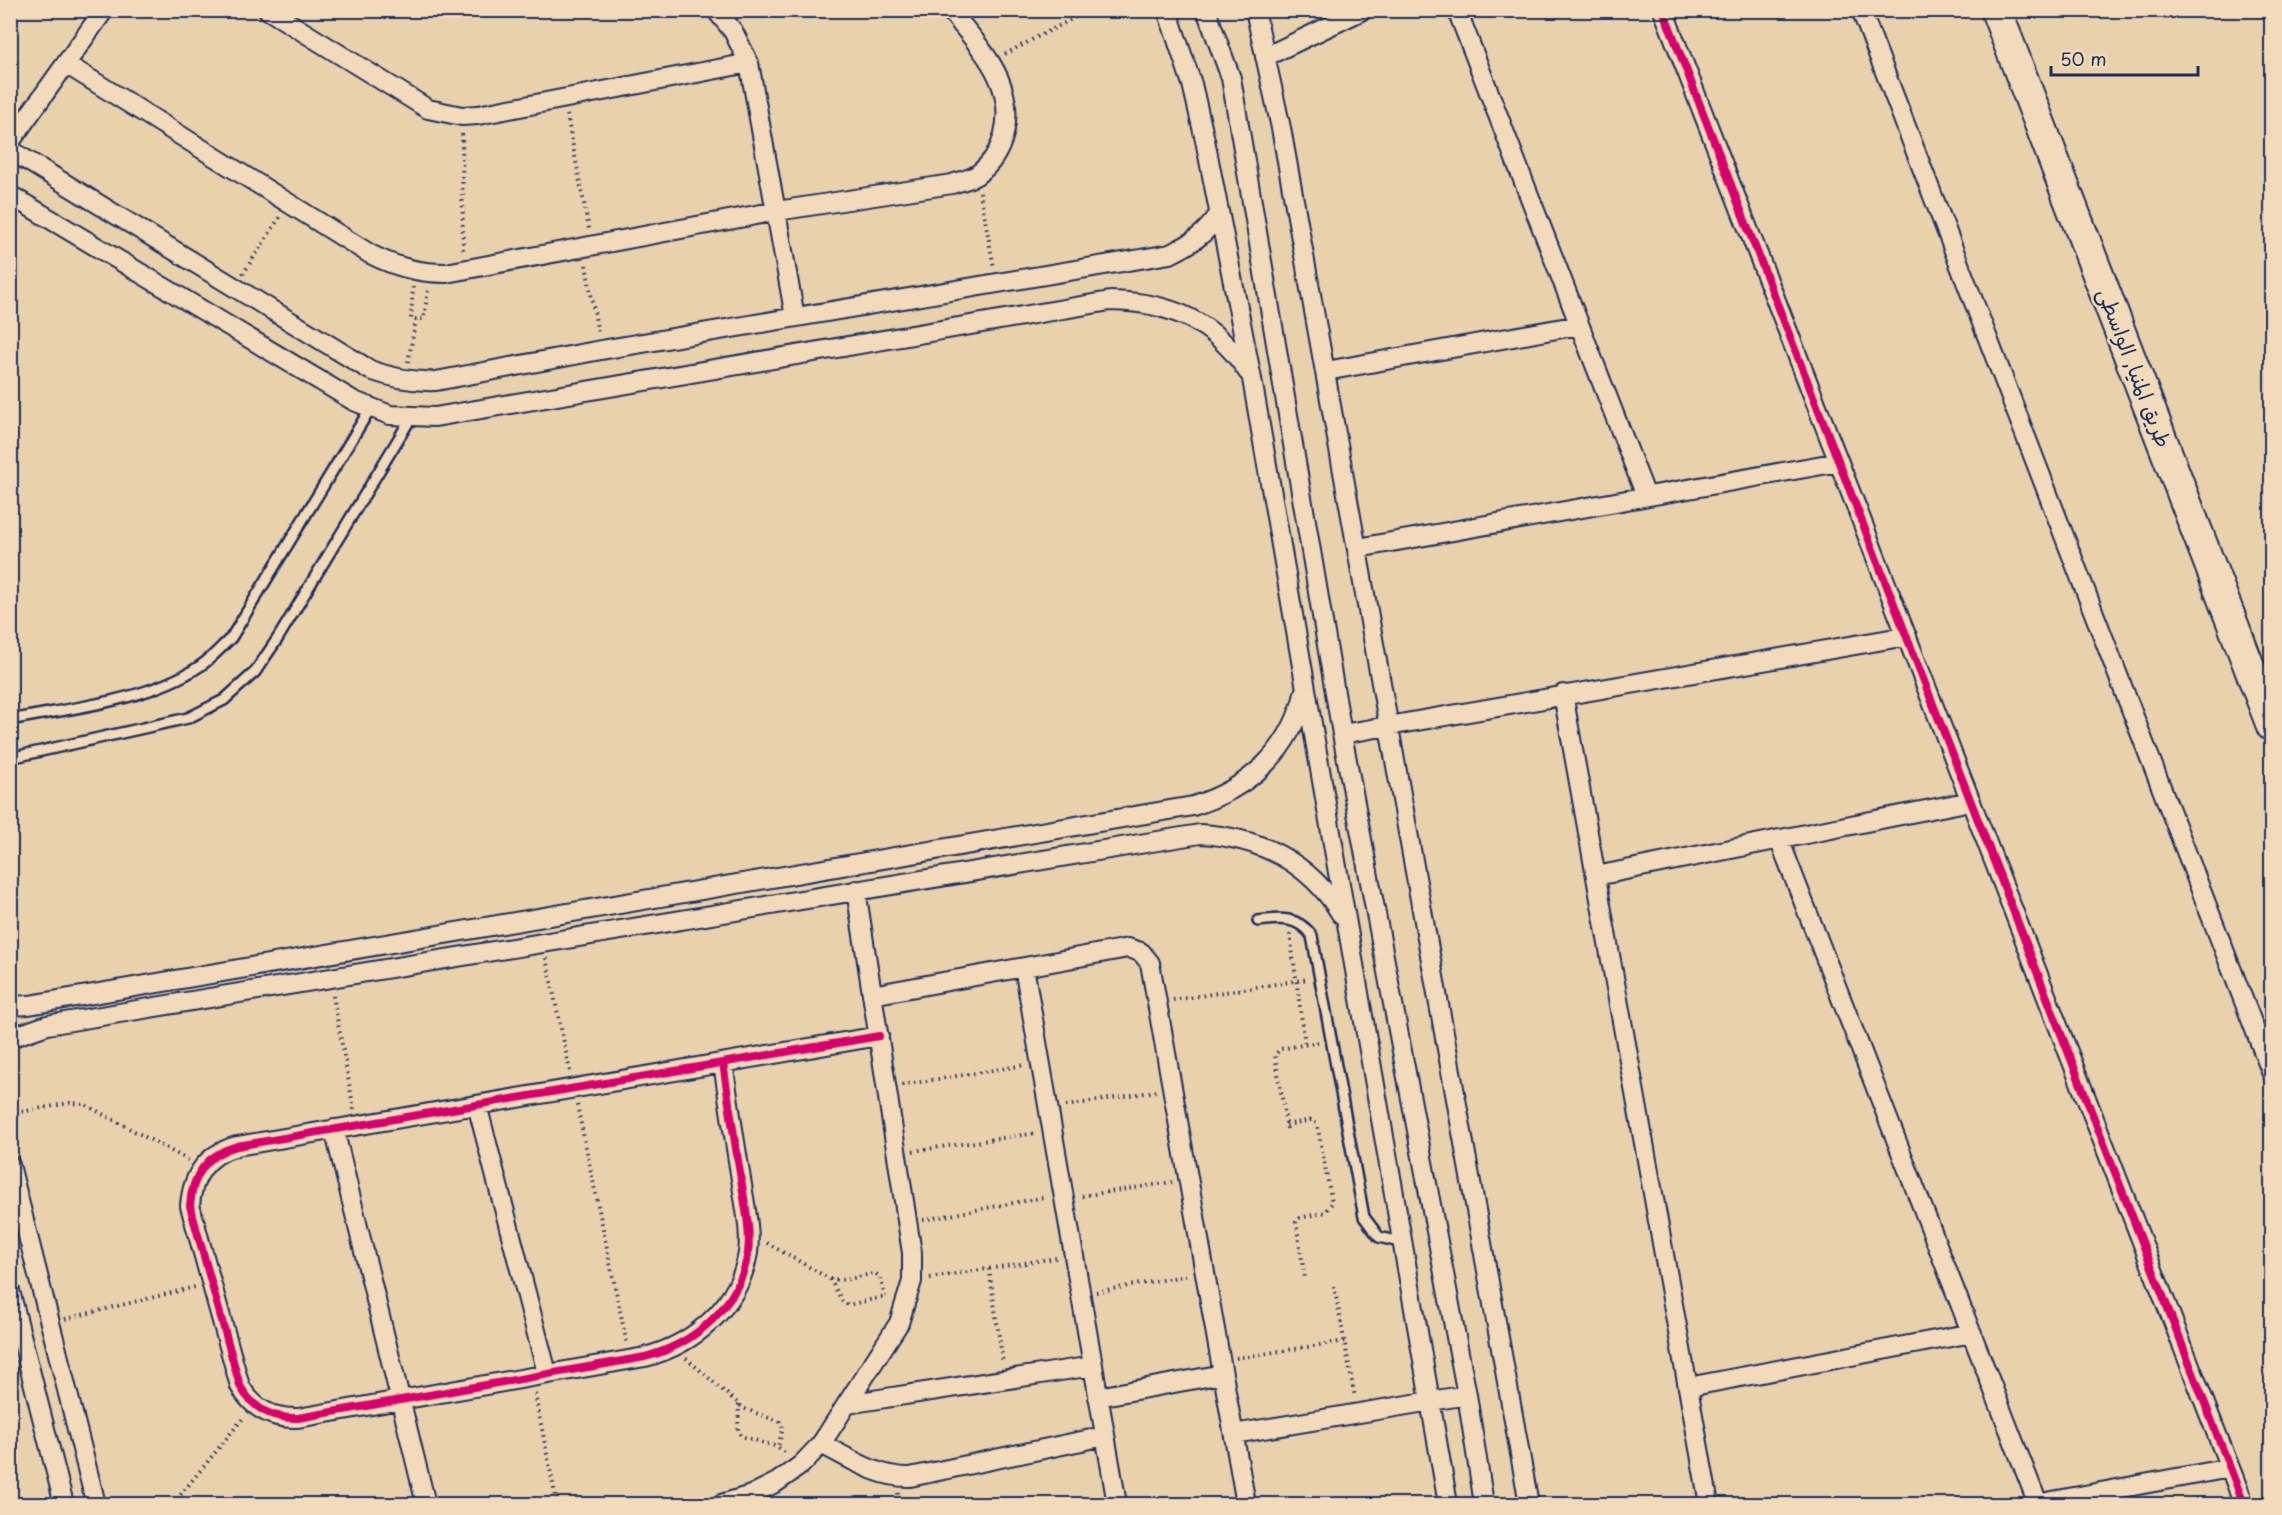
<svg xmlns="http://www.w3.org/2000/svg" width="2282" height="1515" font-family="'Playpen Sans','Playpen Sans Arabic',sans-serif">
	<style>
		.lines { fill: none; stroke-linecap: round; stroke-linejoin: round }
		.lane-casing { stroke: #1b2f5e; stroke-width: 14 }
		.street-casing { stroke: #1b2f5e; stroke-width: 22 }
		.primary-casing { stroke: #1b2f5e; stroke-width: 34 }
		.path { stroke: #1b2f5e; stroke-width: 4; stroke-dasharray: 1.5 4.5; stroke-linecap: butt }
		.lane { stroke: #f2daba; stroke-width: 9 }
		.street { stroke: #f2daba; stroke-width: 18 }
		.primary { stroke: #f2daba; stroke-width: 30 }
		.cycleway-casing { stroke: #f2daba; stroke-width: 11 }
		.cycleway { stroke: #d6006c; stroke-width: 8 }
		.labels { text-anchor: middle; stroke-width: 5; stroke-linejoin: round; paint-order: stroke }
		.street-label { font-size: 21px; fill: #1b2f5e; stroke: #f2daba }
	</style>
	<rect width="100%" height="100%" fill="#ead1ad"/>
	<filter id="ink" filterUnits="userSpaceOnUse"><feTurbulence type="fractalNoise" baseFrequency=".0167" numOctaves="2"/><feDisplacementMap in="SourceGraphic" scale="12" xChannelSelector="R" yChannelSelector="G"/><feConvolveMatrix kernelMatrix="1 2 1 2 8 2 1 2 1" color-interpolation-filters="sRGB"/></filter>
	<g filter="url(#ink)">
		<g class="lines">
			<defs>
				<path id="lane" d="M10,720c60,-12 138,-19 190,-54 11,-7 21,-19 31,-28l139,-229
					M10,758l178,-40 36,-18 31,-28 23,-34 133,-220
					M1258,921c22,-3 40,-5 54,15l52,281 15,20 25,6"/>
				<path id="street" d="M268,10l160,99 34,7 16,-1 271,-52
					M716,10l17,21 16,32 46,254
					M1167,10l25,74 13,56 47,239 196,1125
					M1206,10l25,68 111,656 125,661 17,109
					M1255,10l26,118 248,1376
					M1457,10l189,486
					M1663,10l581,1494
					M1861,10l411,1064
					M1265,57l98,-47
					M66,64l304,190c26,13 48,19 76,19l331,-62 175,-27c8,-3 20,-5 26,-10 27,-20 34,-57 24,-87 -9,-28 -34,-54 -52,-77
					M10,142l94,-132
					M10,150l360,220c22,8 42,12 66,11l165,-31 569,-96c21,-10 36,-20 49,-40
					M10,195l344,206 36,14 45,2 675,-116c60,1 104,20 138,71
					M1326,371l253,-46
					M1358,548l481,-86
					M1563,694l146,810
					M1342,734l565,-98
					M1779,839l259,665
					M1596,876l375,-75
					M1024,967l93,537
					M872,995l256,-47 13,4 9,11 96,541
					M10,1006l19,-1 1164,-199c57,-18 99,-56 112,-116
					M10,1038l37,-13 1153,-191c60,3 110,29 141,80
					M723,1063c6,40 12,81 19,122 3,21 9,46 6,68 -9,53 -53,91 -103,104l-347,61c-26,1 -45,-9 -58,-32l-50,-180c2,-31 17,-52 47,-60l642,-110
					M477,1105l70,268
					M334,1129l92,375
					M10,1165l86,339
					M10,1291l54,213
					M1688,1387l284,-54
					M1098,1397l125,-23
					M847,1404l246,-38
					M1234,1434l233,-39
					M821,1444c28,14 57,34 89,33l195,-41
					M721,1504l30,-9 26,-13 24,-17 20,-21 78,-121 13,-42v-28l-56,-363
					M2036,1504l194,-36"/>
				<path id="primary" d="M1996,10l276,716"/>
			</defs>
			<!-- lane casing -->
			<use href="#lane" class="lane-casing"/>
			<!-- street casing -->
			<use href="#street" class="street-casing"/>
			<!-- primary casing -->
			<use href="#primary" class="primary-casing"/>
			<!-- path -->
			<path class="path" d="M1005,54l84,-44
				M567,115l22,114
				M462,134l1,119
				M980,192l14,76
				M586,265l12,69
				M243,274l37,-57
				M413,287l-2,32h13l4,-30
				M408,362l8,-42
				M1290,934l15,110
				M546,958l24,113
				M333,996l21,114
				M1173,1000l135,-21
				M902,1085l123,-20
				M577,1105l50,239
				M1066,1106l90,-15
				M10,1114l60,-11 14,1 104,56
				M1286,1125l25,-5 6,4 15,79 -6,9 -26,6 -4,4 9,57
				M1287,1129l-12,-74 5,-6 39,-7
				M913,1151l124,-18
				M1082,1196l90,-14
				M923,1220l122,-23
				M767,1243l63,36 15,1 30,-7 5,4 5,19
				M989,1269l14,94
				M930,1278l126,-20
				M830,1279l12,22 6,4 39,-9
				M1334,1286l21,111
				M1096,1292l93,-17
				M65,1319l130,-32
				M686,1358l57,50 37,14 3,6 -5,19
				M1236,1358l109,-17
				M535,1394l22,110
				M739,1404l-1,26 3,6 37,11 8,7
				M898,1493l2,11
				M173,1504l71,-87"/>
			<!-- lane -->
			<use href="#lane" class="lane"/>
			<!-- street -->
			<use href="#street" class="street"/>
			<!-- primary -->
			<use href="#primary" class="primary"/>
			<defs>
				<path id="cycleway" d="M1663,10l581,1494
					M723,1063c6,40 12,81 19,122 3,21 9,46 6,68 -9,53 -53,91 -103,104l-347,61c-26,1 -45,-9 -58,-32l-50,-180c2,-31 17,-52 47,-60l642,-110"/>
			</defs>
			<!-- cycleway casing -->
			<use href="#cycleway" class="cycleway-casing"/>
			<!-- cycleway -->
			<use href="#cycleway" class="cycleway"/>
		</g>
	</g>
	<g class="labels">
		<!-- street labels -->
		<g class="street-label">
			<text transform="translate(2134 368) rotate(69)" y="7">طريق المنيا, الواسطى</text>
		</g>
	</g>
	<!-- margin -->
	<rect width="2282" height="1515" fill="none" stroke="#f2daba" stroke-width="36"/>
	<rect x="18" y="18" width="2246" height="1479" fill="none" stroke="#1b2f5e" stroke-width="2" filter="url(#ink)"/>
	<!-- scale -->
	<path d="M2051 66v9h147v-9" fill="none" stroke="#1b2f5e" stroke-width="3"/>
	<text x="2060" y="66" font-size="18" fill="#1b2f5e" stroke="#f2daba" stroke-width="4.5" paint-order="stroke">50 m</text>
</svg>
